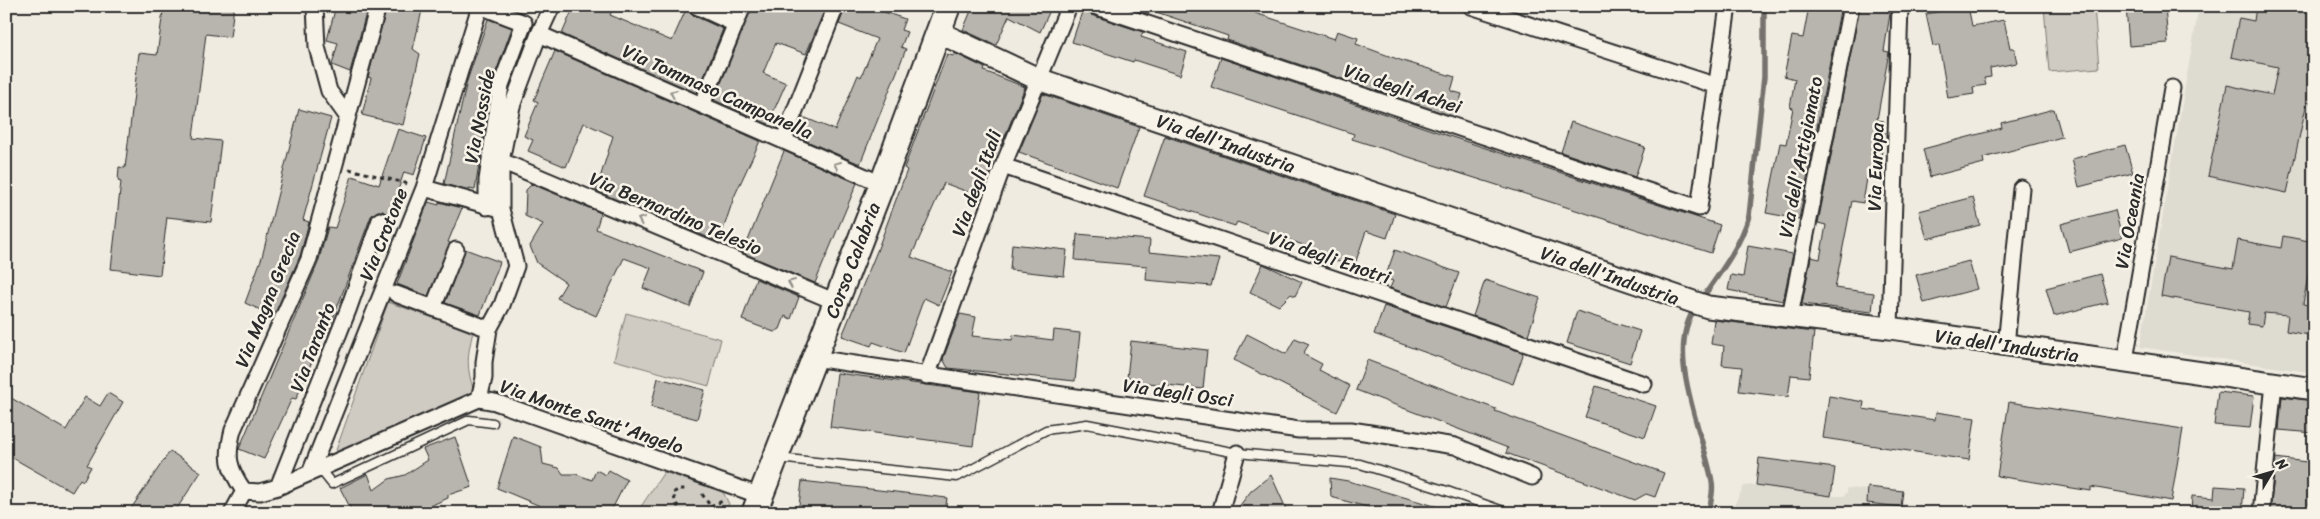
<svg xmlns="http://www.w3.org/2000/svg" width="2320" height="519" font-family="Sriracha,sans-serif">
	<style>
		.built { fill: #dedbd1 }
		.green { fill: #cfcbc2; stroke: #7d7b76 }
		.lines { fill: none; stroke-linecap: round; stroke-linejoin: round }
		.stream { stroke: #74726e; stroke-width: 5.5 }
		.building { fill: #b8b5ae; stroke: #2b2b2b }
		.lane-casing { stroke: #2b2b2b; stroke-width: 11 }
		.street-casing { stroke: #2b2b2b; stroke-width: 19 }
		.secondary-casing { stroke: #2b2b2b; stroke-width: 25 }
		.primary-casing { stroke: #2b2b2b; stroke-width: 28 }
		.path { stroke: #2b2b2b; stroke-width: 3; stroke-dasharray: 4 4; stroke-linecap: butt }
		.lane { stroke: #f7f3e8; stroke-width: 8 }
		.street { stroke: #f7f3e8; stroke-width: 15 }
		.secondary { stroke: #f7f3e8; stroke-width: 21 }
		.primary { stroke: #f7f3e8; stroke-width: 24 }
		.oneway { stroke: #918f8a }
		.labels { text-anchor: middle; stroke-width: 5; stroke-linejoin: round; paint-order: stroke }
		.street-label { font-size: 19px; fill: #2b2b2b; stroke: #f7f3e8 }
	</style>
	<rect width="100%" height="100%" fill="#efebe0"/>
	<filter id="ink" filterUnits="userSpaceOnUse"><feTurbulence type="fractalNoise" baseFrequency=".02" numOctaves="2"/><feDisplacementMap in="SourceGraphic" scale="10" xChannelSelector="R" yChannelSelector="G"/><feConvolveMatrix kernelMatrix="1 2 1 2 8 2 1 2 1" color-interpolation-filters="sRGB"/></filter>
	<g filter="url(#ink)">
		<!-- built -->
		<path class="built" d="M2199,6h115v367l-174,-26z
			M1756,485l75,11h13l3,-4v-4l21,2 -1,13 34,4v-4l32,5 -1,5h-202l14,-27z"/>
		<!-- green -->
		<path class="green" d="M2044,6h50l5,62 -50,4z
			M388,302l85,30c-6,24 -7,35 1,59l-140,65z
			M626,313l95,26 -12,47 -95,-26z
			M664,472l59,20 6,12 -3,9h-92l8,-8z"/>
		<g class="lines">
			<!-- stream -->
			<path class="stream" d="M1701,300c19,-27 39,-53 48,-84l15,-139v-71
				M1696,307c-33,45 8,126 16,175 2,10 -2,21 -3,31"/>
		</g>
		<!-- building -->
		<path class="building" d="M166,6h68l-4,31 -24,-3 -13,104 28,3 -10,81 -44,-5 -7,58 -49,-6 10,-87 -3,-1 1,-14 6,1 14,-115 18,2 6,-44h3z
			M336,6h32l-18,66 -18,-7 6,-22 -11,-3z
			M387,6h36l-10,43 7,5 -17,71 -41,-10 9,-37 -3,-1z
			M574,6h40l-4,9 62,26 15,-34 5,8 31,14 -26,64 -135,-59z
			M752,6h58l14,5 -18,43 -30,-11 -13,30 23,10 -18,41 -54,-24z
			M846,6h30l-1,3 30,10 -4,11 6,2 -6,15 5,2 -46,115 -65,-28 8,-19 32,13 23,-55 3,2 16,-38 -38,-15z
			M973,6h79l-12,26 -31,-16 -13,29 -33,-15z
			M1084,6l7,9 52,17 -2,5 46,15 -7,23 -46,-15 -1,2 -61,-20z
			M1124,6h118l13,5v2l79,26 3,-8 21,7 -2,6 44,16 55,17 -4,14 11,3 -7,23 -228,-77 1,-4 -78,-26 -1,4z
			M1809,6h32l-42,213 -33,-6 14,-70 6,1 7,-36 -3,-1 5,-28 -11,-3 8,-40 11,2z
			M1860,6h28v7l2,1 -6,37 5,1 -12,68 7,1 -2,11h3l-7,42 -10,-2 -5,31 -11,-2 -17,87 39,5 -2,19 -70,-8 9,-47 9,2 6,-34 -8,-2z
			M1968,6l4,20 32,-6 6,28h4l3,15 -27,5 1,9 -7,1 2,7 -13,2 1,7 -26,4 -9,-53 -6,1 -7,-32z
			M2126,6h39l3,37 -39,3z
			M2256,6h58v31l-6,26 6,2v39l-7,-2 -20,91 -79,-17 19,-91 45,10 6,-28 -47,-10 8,-39 15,3z
			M488,19l24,9 -20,55 -17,107 -6,-1v2l-25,-7 23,-103z
			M555,51l205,90 -26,56 -15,45 -123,-51 17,-55 -29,-13 -18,44 -38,-16 5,-11 -9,-4 14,-34 -4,-2z
			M954,53l31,15 -1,3 41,16 -24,59 -2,-1 -18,52 -37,-14 -33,74 41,15 -13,33 -15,-7 -20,55 -31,-11 -2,4 -29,-10 35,-85 30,-81 -3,-2 43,-114 6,2z
			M1221,58l228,78 271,89 -9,28 -359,-114 2,-5 -143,-47z
			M1043,94l96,33 -22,61 -98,-36z
			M299,109l32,9 -28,102 6,2 -9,34 -26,60 -29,-13 17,-46z
			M2054,109l8,28 -79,21 1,5 -54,14 -7,-28 79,-21 -1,-5z
			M1571,122l74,25 -10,30 -74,-25z
			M398,129l28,9 -12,37 -10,-3 -15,46 -6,-7h-5l-7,5 -44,119 -3,-2 -28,66 -4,-1 -28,61 -25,-10 79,-186 10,-36 7,1 17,-52 27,9z
			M1165,136l230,78 -8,24 -21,-7 -12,36 -49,-17 1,-4 -69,-24 -2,4 -91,-30z
			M2125,145l8,28 -54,14 -7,-28z
			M784,151l73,32 -42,100 -72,-30z
			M532,184l69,29 -5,16 107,43 -13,35 -47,-19 8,-20 -27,-10 -28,58 -39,-18 9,-15 -29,-20 -7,-17 13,-22 -18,-8 1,-26z
			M1973,197l7,28 -53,14 -8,-28z
			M428,202l11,3v-3l23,6 -14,34 2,1 -22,53 -31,-12z
			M2115,210l7,28 -53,14 -8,-28z
			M1077,234l73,6 -1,12 70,7 -8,27 -65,-6 1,-14 -72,-6z
			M2283,236l31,6 -11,62 11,2v30l-28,-5 2,-16 -24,-2 -2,13 -15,-2 2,-12 -88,-16 7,-39 65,12 5,-29 43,8z
			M1012,244l55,6 -3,26 -54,-6z
			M1748,246l45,8 -10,47 -55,-11 3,-15 12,2z
			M465,249l35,13 -20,53 -35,-12z
			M1395,250l64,23 -13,34 -56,-19 3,-7 -8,-3z
			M1969,261l8,28 -53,14 -8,-28z
			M1263,264l39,18 -7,14 -4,-2 -12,12 -29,-14z
			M2100,274l8,28 -54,14 -8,-28z
			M756,279l43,18 -8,22 -6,-3 -5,13 -6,3 -32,-12z
			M1485,280l55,18 -12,37 -55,-19z
			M1384,306l138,46 1,3 -10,29 -139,-50z
			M1577,311l63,20 -10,32 -63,-20z
			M960,314l16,3 -4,19 40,4 1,-5 40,5 1,-10 26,3 -5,48 -127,-13 -5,-9z
			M1714,320l100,12 -5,45 -18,-2 -3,22 -49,-6 3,-24 -20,-2 2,-19 -13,-2z
			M1247,334l39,20 9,-16 14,6 -6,10 19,10 -3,6 31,16 -13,26 -103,-52z
			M1131,341l76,9 -4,39 -72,-8v-3h-4z
			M1367,360l129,49 -1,2 169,62 -9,24 -9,-3 -11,6 -129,-47 2,-5 -152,-58z
			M837,373l143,19 -7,54 -143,-19z
			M658,378l47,12 -8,29 -46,-12z
			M1596,386l60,20 -11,31 -60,-20z
			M2218,392l36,4 -4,32 -36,-3z
			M108,393l15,9 -36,63 4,2 -8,14 -3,-2 -8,13 -66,-38v-59l60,35 19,-33 15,9z
			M1829,396l35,6 -1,7 72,11 1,-8 39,6 -6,42 -146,-22z
			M2282,397l32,4v32l-35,-3z
			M2009,402l174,27 -12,72 -80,-14v4l-94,-15z
			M513,436l28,11 2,17 16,4 4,6h13l16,6 4,-10 10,5 3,-5 18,10 -17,33h-53l-60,-25z
			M455,437l17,50 -24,8v3l-34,15h-61l-13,-25 28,-14 6,16 15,-11 16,-4 23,-15 -5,-11z
			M170,451l31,21 -27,41h-46z
			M1759,458l76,10 -4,28 -75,-11z
			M2276,458l38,5v21l-2,-1 -4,30h-38z
			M1271,475l17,38h-54l17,-22z
			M1330,478l18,3 97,28 -1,4h-56l-57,-16z
			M802,481l145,17 -2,15h-147z
			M2215,486l29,2 -2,25h-51l1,-17 22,2z
			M1868,487l35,4 -2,16 -34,-4z"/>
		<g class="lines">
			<defs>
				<path id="lane" d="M778,458l179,19 89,-47 41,-6 150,29 123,11 84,26 65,23
					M320,469l12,15 137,-64 24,3"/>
				<path id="street" d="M315,6l2,41 12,44 18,25
					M696,6l39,18
					M1094,6l605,202 29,-202
					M1471,6l246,80
					M539,34l343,150
					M702,105l41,-99
					M783,141l53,-135
					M501,161l335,141
					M1003,166l641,218
					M424,188l73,20
					M396,294l93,35
					M433,308l23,-58
					M1790,316l61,-310
					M1890,328l10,-322
					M2006,346l15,-158
					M814,358l485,72h52l104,16 77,31
					M2125,360l47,-272
					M927,376l76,-210 66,-160
					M479,399l5,-21v-16l5,-33 13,-24 14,-39 -15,-57v-48l11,-55 27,-72 13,-28
					M310,473l114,-285 56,-182 44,17 -23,62 -14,95v27
					M278,487l70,-177 32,-90
					M244,491l16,1 18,-5 201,-88 16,3 266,94
					M232,513l12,-22c-16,-23 -18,-34 -11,-61l76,-171 69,-253
					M1220,513l17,-60
					M2261,513l13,-130"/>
				<path id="secondary" d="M938,32l100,47 670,228 182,21 424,61"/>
				<path id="primary" d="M754,513l128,-329 66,-178"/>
			</defs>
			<!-- lane casing -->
			<use href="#lane" class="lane-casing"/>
			<!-- street casing -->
			<use href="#street" class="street-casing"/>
			<!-- secondary casing -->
			<use href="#secondary" class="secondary-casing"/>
			<!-- primary casing -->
			<use href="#primary" class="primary-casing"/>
			<!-- path -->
			<path class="path" d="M349,169l60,15
				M702,494l9,13v6
				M711,507l13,-7
				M684,513l-8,-9 -3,-11 6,-4h8"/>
			<!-- lane -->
			<use href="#lane" class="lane"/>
			<!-- street -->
			<use href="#street" class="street"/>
			<!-- secondary -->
			<use href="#secondary" class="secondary"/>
			<!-- primary -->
			<use href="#primary" class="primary"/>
		</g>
		<!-- one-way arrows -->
		<defs><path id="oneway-chevron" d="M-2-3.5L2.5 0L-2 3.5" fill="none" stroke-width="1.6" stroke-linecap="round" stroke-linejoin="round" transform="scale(1.25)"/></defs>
		<g class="oneway">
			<use href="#oneway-chevron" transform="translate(673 93) rotate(-156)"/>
			<use href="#oneway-chevron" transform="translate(837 165) rotate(-156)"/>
			<use href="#oneway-chevron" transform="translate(641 220) rotate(-157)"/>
			<use href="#oneway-chevron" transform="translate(791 283) rotate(-157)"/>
		</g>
	</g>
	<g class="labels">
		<!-- street labels -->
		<g class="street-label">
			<text transform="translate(1403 88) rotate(18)" y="7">Via degli Achei</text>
			<text transform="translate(718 91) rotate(24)" y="7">Via Tommaso Campanella</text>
			<text transform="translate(479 116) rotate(-79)" y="7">Via Nosside</text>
			<text transform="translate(1226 143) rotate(19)" y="7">Via dell'Industria</text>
			<text transform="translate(1800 157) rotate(-79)" y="7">Via dell'Artigianato</text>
			<text transform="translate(1875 167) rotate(-88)" y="7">Via Europa</text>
			<text transform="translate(976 183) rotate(-70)" y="7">Via degli Itali</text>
			<text transform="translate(676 213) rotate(23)" y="7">Via Bernardino Telesio</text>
			<text transform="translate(2129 221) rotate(-80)" y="7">Via Oceania</text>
			<text transform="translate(383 234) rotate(-68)" y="7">Via Crotone</text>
			<text transform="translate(1330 257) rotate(19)" y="7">Via degli Enotri</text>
			<text transform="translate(852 260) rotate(-69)" y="7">Corso Calabria</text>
			<text transform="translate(1610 275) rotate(19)" y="7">Via dell'Industria</text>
			<text transform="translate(267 299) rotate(-68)" y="7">Via Magna Grecia</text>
			<text transform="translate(2007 345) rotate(8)" y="7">Via dell'Industria</text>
			<text transform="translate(312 347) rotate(-69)" y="7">Via Taranto</text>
			<text transform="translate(1178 392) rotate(8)" y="7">Via degli Osci</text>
			<text transform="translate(592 416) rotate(19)" y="7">Via Monte Sant'Angelo</text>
		</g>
	</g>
	<!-- margin -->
	<rect width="2320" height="519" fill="none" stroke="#f7f3e8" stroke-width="25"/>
	<rect x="12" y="12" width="2295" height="494" fill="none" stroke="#2b2b2b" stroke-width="2" filter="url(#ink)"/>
	<!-- north arrow -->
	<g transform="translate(2272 472) rotate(52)" stroke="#f7f3e8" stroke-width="4" paint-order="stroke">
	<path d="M0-4L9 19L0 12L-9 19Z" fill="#2b2b2b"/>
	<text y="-8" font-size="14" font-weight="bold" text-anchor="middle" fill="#2b2b2b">N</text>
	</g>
</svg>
